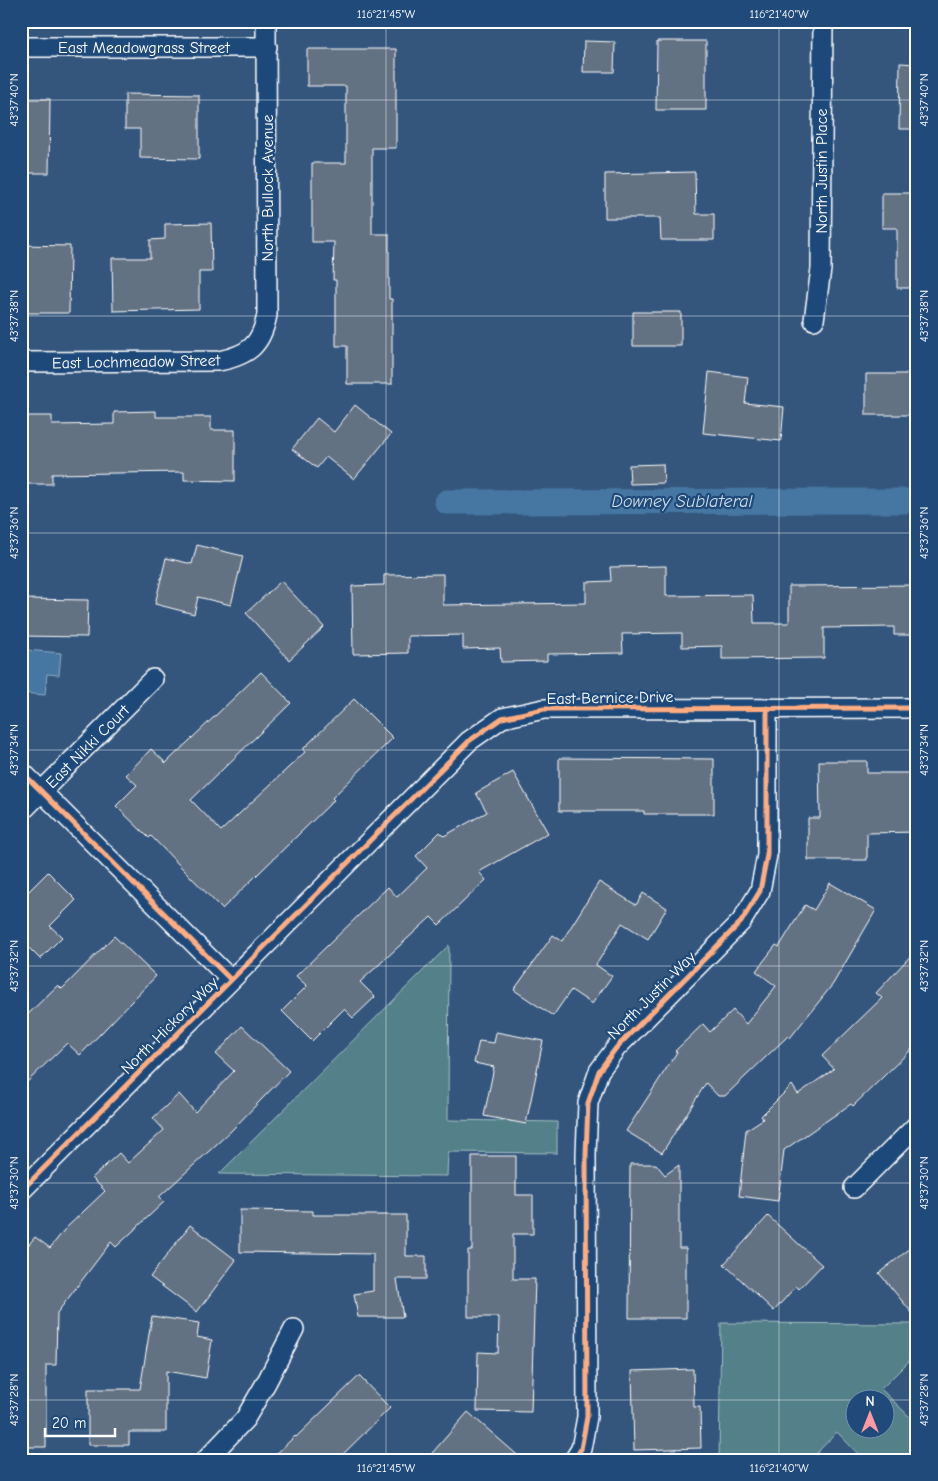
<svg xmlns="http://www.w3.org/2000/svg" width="938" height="1481" font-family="'Comic Neue',sans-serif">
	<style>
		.green { fill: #528089; stroke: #a8c0c4; fill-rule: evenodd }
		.water { fill: #4577a2; stroke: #8fadc7 }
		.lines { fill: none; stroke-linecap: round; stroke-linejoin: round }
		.canal { stroke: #4577a2; stroke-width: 25 }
		.building { fill: #647283; stroke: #fff }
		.minor-casing { stroke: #fff; stroke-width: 22 }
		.minor { stroke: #1f4a7a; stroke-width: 19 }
		.cycleway-casing { stroke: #1f4a7a; stroke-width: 8 }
		.cycleway { stroke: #ffac80; stroke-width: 5 }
		.ticks { fill: none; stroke: #fff; stroke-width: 1; stroke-opacity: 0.45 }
		.labels { text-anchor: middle; stroke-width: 4.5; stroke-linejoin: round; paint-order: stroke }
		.street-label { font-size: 16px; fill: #fff; stroke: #1f4a7a }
		.water-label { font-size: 18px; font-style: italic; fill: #d0dde8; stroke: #1f4a7a }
		.neatline { fill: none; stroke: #fff; stroke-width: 2 }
		.ticks-label { font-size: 12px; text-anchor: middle; fill: #fff }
	</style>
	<rect width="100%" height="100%" fill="#34567d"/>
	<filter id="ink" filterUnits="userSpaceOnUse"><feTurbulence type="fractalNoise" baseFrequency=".02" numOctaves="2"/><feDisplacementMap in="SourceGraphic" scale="10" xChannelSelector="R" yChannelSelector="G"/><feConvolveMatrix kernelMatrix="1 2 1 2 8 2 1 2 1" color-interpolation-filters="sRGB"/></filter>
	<g filter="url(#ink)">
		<!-- green -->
		<path class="green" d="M449,945l-1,175 109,2v31l-109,-1 -1,24 -228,-2z
			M721,1323l196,1v29l-36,36 36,35v36h-53l-27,-28 -27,28h-91zM856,1398h30v30h-30z"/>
		<!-- water -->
		<path class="water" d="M26,650l35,3 -2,22 -12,-1 -2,21 -24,-2v-40z"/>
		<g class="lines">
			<!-- canal -->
			<path class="canal" d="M447,502l470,-1"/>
		</g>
		<!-- building -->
		<path class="building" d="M584,41l31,1 -1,30h-31z
			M657,41h49v69h-50z
			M307,49h89v99h-24v86h17v65h3v85h-45v-38h-11v-66h-3l1,-38h-22v-79h34v-77h-39z
			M900,63l17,1v65h-18z
			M125,94l74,1v64l-59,-1v-29h-15z
			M21,99h29l-1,74h-28z
			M695,172l1,42h18v26h-53l-1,-22h-55v-44z
			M882,193h35v95h-20v-60h-15z
			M211,223l1,49h-13v37l-86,2 -1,-53h38v-18l15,-1v-15z
			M21,245l49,1 -1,67h-48z
			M633,312h48v34h-48z
			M709,372l39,5 -3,26 39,4 -3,34 -78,-8z
			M866,374h51v41h-51z
			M355,405l36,29 -37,45 -28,-22 -9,11 -25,-19 25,-31 17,14z
			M156,411v6h55v13h24v51l-51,-1v-8l-132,2v10h-31v-68h31v9l62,-1v-12z
			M663,464l1,19 -34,1 -1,-19z
			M197,545l46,11 -12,49 -33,-8 -4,17 -39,-10 11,-46 26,6z
			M666,566v30l87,-1 1,28h35v-37l128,-1v50h-23v-8l-70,1v30l-102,1v-13l-40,1v-14l-60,1 1,19 -76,1v7l-46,1 -1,-14 -37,1v-14l-55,1v17l-55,1 -1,-68 32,-1v-10l59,-1v31l143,-2v-21l25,-1 -1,-14z
			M281,581l43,46 -35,33 -43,-47z
			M21,599l67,1 -1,37 -66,-1z
			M261,672l30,31 -100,97 30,31 84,-79 -2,-3 51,-50 39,39 -61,60 2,2 -112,109 -71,-73 -2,2 -33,-32 21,-21 -11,-10 25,-26 15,14z
			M559,758l155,1v55h-70v-3h-85z
			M819,761h48v12h50v59l-50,1v27h-59v-42h12z
			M513,772l35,61 -69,39 7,8 -47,45 -8,-8 -71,65 15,15 -22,21 -9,-9 -32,32 -30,-30 25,-25 -11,-10 92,-89 9,10 30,-29 -11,-12 24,-24 4,4 43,-24 -11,-19z
			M48,872l28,28 -26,26 12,11 -22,22 -19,-19v-41z
			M599,882l37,23 7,-12 24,15 -19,31 -26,-16 -26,42 16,11 -20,28 -21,-14 -18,26 -39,-26 39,-55 9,6z
			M830,883l46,27 -43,74 -43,54 -2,-2 -63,60h-7l-12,-13 -44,70 -36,-22 51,-79 -2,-1 28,-27 7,8 23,-22 13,14 30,-38 -20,-15 20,-26 3,2 26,-42 9,5z
			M114,936l42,40 -76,79 -13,-12 -46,45v-67l37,-36 4,4z
			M917,949v95l-64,62 -2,-2 -67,46 -6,51 -39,-5 7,-66 17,-11 -2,-3 31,-31 6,9 36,-25 -12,-13 60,-58 -6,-5z
			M242,1026l47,45 -58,60 -72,66 5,5 -48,45 -5,-5 -54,71 -1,52h-10v82h-25v-193l14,-17 15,11 15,-19 40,-38 -13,-13 27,-25 9,10 36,-33 -11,-12 26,-24 16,18 39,-41 -18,-17z
			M496,1032l47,9 -17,83 -42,-8 10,-49 -20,-4 5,-22 15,2z
			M472,1156h44v39h17v39h-20v45h22l-4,133 -54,-1 1,-59 20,1 1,-36h-31v-67h4z
			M630,1164h26l9,11 14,-10v83h7v70h-57z
			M240,1210l73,1v4h93v41h20v23h-29l6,38h-45l-4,-23 19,-3v-37l-133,-2z
			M768,1216l54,49 -23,24 -3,-3 -22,25 -50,-47z
			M190,1225l46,35 -39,52 -47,-35z
			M917,1243v76l-38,-46z
			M152,1316l47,7 -2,14 15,3 -6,38 -40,-7v61h-37v13h-41v-56h52z
			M693,1369l1,38h6l1,41 -67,2 -2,-79z
			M359,1376l31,32 -53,52h-67l25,-24 1,1z
			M468,1412l55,48h-97z"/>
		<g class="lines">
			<defs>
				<path id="minor" d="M21,47h246
					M814,320l7,-51 2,-248
					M21,362l198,-1c29,-6 42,-15 48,-46l-1,-294
					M21,771l210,209
					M21,812l132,-133
					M854,1188l63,-63
					M21,1191l448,-450 33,-23 42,-9 373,-1
					M206,1460l39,-41 21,-36 28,-54
					M574,1460l7,-11 6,-32 -1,-263 2,-51 11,-32 17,-23 125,-126 19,-31 7,-36v-147"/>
			</defs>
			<!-- minor casing -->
			<use href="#minor" class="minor-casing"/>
			<!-- minor -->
			<use href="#minor" class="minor"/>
			<defs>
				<path id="cycleway" d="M21,771l210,209
					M21,1191l448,-450 33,-23 42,-9 373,-1
					M574,1460l7,-11 6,-32 -1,-263 2,-51 11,-32 17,-23 125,-126 19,-31 7,-36v-147"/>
			</defs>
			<!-- cycleway casing -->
			<use href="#cycleway" class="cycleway-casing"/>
			<!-- cycleway -->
			<use href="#cycleway" class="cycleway"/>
		</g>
	</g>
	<!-- ticks -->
	<path class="ticks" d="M386,21v1439M779,21v1439M21,100h896M21,316h896M21,533h896M21,750h896M21,966h896M21,1183h896M21,1400h835M886,1400h31"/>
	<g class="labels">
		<!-- street labels -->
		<g class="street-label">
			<text x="144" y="53">East Meadowgrass Street</text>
			<text transform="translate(821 171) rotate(-90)" y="6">North Justin Place</text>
			<text transform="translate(267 188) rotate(-90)" y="6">North Bullock Avenue</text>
			<text transform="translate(136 361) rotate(-1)" y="6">East Lochmeadow Street</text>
			<text transform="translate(610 697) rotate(-1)" y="6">East Bernice Drive</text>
			<text transform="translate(87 746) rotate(-45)" y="6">East Nikki Court</text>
			<text transform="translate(651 995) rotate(-45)" y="6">North Justin Way</text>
			<text transform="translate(169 1025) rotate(-45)" y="6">North Hickory Way</text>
		</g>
		<!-- water labels -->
		<g class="water-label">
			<text x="682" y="507">Downey Sublateral</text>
		</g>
	</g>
	<!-- margin -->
	<rect width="938" height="1481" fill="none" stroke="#1f4a7a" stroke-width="55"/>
	<!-- north arrow -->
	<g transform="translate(870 1414)"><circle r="24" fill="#1f4a7a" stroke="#7992af"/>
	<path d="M0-4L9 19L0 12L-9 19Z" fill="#ff9aa2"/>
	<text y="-8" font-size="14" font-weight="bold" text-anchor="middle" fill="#ffffff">N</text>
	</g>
	<!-- scale -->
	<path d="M45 1428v8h70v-8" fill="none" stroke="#ffffff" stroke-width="2.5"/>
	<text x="52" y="1428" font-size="15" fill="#ffffff" stroke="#1f4a7a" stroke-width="4" paint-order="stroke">20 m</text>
	<rect x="28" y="28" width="882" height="1426" class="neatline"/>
	<g class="ticks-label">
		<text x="386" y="18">116°21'45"W</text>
		<text x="779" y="18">116°21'40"W</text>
		<text transform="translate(14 100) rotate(-90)" y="4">43°37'40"N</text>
		<text transform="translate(924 100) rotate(-90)" y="4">43°37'40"N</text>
		<text transform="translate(14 316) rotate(-90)" y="4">43°37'38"N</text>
		<text transform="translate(924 316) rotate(-90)" y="4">43°37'38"N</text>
		<text transform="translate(14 533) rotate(-90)" y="4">43°37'36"N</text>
		<text transform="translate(924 533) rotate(-90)" y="4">43°37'36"N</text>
		<text transform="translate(14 750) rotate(-90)" y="4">43°37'34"N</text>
		<text transform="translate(924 750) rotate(-90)" y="4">43°37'34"N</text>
		<text transform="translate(14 966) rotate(-90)" y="4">43°37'32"N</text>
		<text transform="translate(924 966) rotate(-90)" y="4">43°37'32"N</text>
		<text transform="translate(14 1183) rotate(-90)" y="4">43°37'30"N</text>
		<text transform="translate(924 1183) rotate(-90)" y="4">43°37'30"N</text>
		<text transform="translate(14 1400) rotate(-90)" y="4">43°37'28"N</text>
		<text transform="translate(924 1400) rotate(-90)" y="4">43°37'28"N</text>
		<text x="386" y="1472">116°21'45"W</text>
		<text x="779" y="1472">116°21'40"W</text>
	</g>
</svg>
